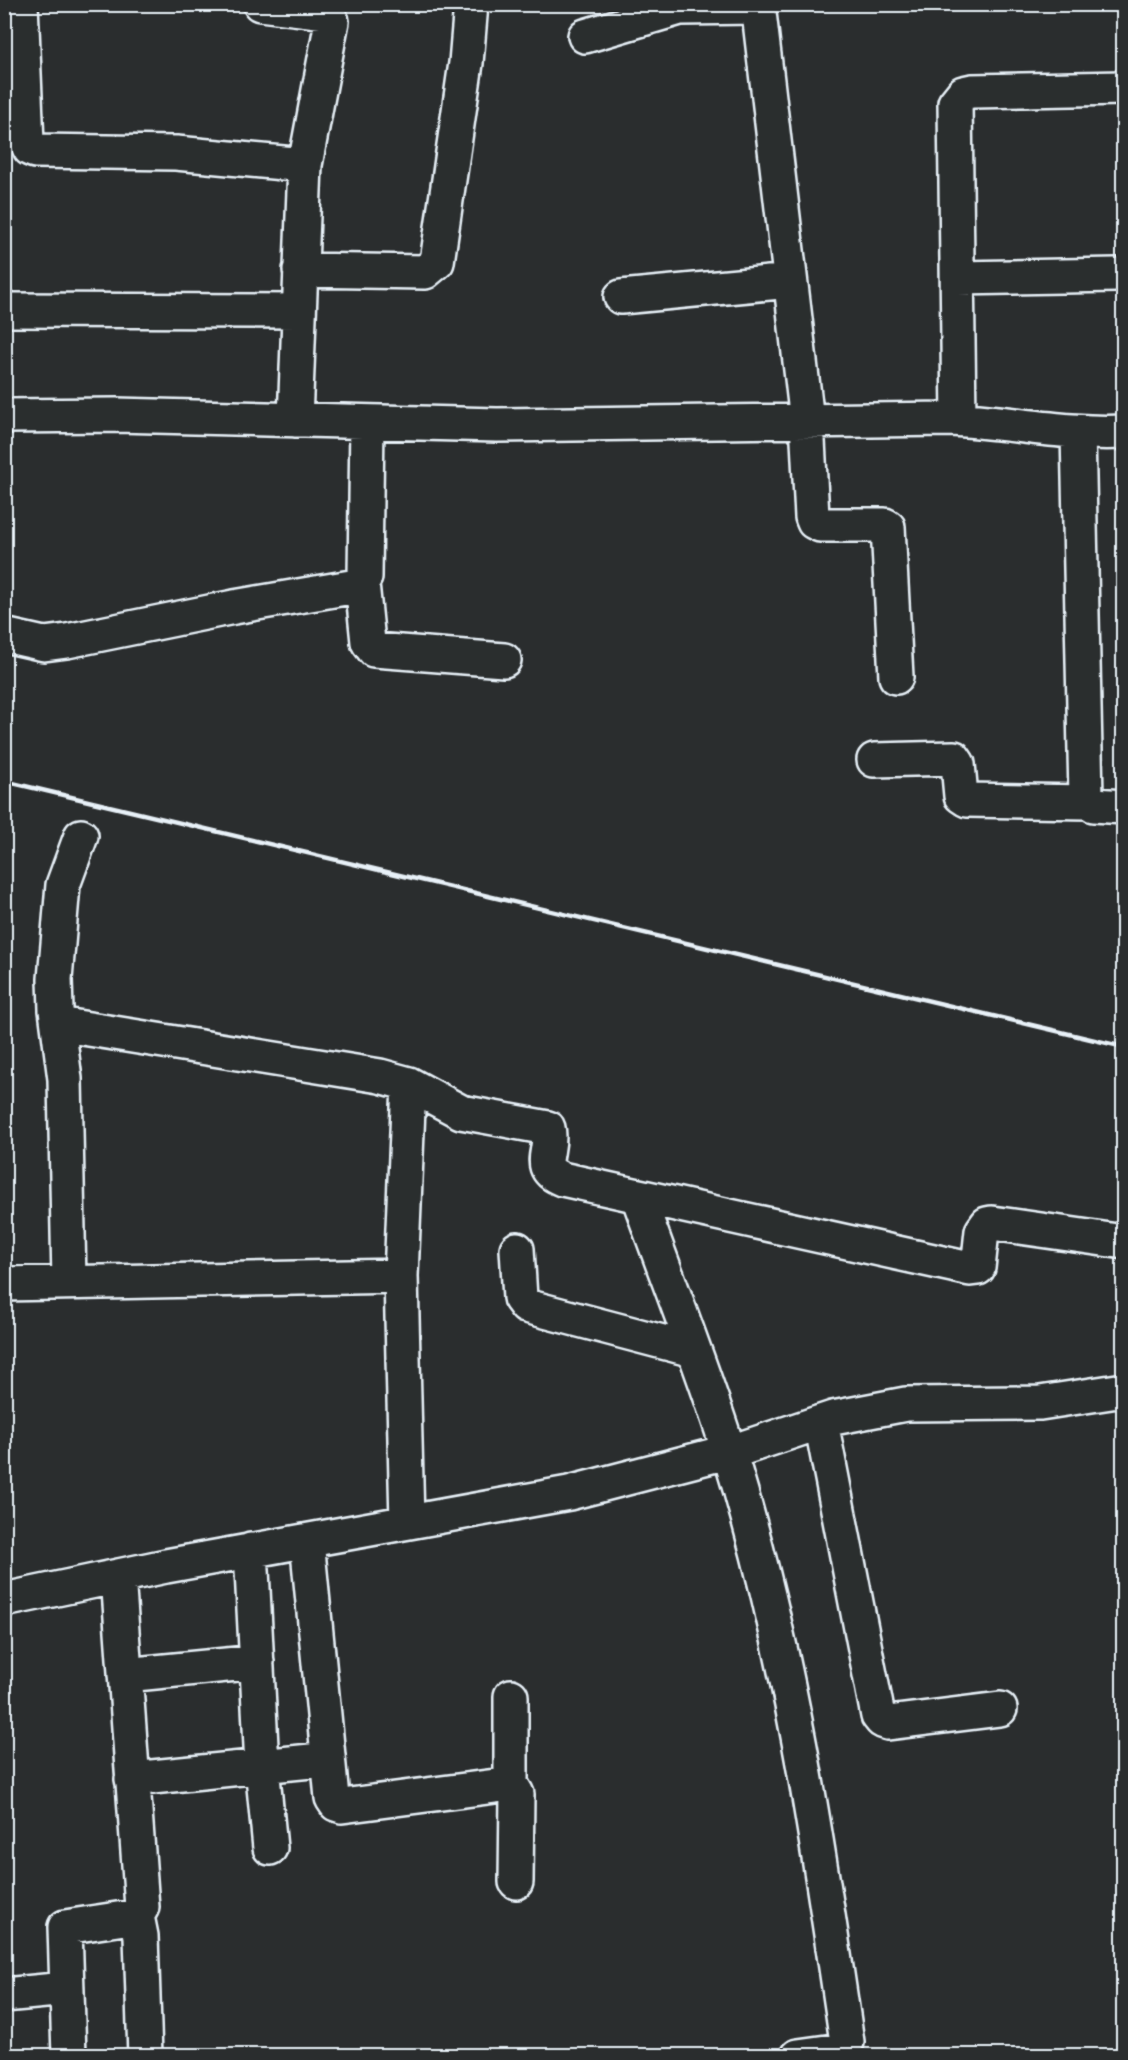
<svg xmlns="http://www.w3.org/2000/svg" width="1128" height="2060" font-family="'Balsamiq Sans',sans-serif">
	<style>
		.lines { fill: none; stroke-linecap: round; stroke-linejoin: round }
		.minor-casing { stroke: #e8f1f8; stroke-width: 38 }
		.minor { stroke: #2a2d2e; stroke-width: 33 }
		.rail { stroke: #e8f1f8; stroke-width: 4.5 }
	</style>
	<rect width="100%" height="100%" fill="#2a2d2e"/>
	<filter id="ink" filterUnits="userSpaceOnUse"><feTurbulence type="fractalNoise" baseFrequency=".0167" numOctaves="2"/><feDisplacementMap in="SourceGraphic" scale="12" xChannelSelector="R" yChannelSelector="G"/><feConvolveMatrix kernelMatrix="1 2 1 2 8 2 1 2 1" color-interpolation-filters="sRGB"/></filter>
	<g filter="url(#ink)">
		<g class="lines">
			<defs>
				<path id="minor" d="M21,4l6,139 3,6 5,2 141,2 129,12
					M260,4l66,8 6,9 -27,144 -10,255
					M758,4l49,417 5,96 2,5 6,3h65l3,2 8,150
					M585,36l95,-28 78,-1
					M300,270l125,2 12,-10 29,-199 5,-59
					M958,278l159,-3
					M621,297l169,-16
					M4,310l295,1
					M4,416l112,-1 381,10 451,-6c59,2 116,16 176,13
					M959,419l-4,-316 8,-10 9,-2 152,-3
					M1078,432l8,365 8,8 30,2
					M362,583l6,59 6,8 130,10
					M4,635l40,9 23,-3 167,-34 123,-21 8,-9 2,-155
					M874,760l80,-2 4,6 3,32 6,4 122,2
					M58,1024l322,52 29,8 52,28 87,16c6,22 -15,40 14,51l408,90 8,-1 4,-37 5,-7 5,-1 132,19
					M638,1196c30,85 64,170 91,256 60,193 89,391 118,590l-6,8 -43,6
					M517,1249l3,49 6,8 167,44
					M69,1282l-4,-203 -9,-69 -1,-31 8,-94 18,-49
					M4,1284l397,-8
					M821,1422l57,294 4,5 6,2 112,-14
					M407,1522l-6,-246 8,-192
					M307,1541l22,225
					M251,1550l11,216 8,82
					M4,1600l162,-34 403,-73 177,-46 87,-29 73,-14 134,-1 84,-13
					M125,1675l132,-13
					M511,1696v88
					M132,1779l189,-19 8,6 3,32 4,6 6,2 169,-22 6,10 -1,88
					M137,1916l4,20 4,120
					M4,1995l62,-6
					M69,2056l-4,-129 72,-11 5,-9 -24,-331"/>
			</defs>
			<!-- minor casing -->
			<use href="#minor" class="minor-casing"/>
			<!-- minor -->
			<use href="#minor" class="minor"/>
			<!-- rail -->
			<path class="rail" d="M4,781l1120,266"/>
		</g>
	</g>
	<!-- margin -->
	<rect width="1128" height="2060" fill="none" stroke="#2a2d2e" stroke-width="24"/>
	<rect x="12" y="12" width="1104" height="2036" fill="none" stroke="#e8f1f8" stroke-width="2" filter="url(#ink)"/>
</svg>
